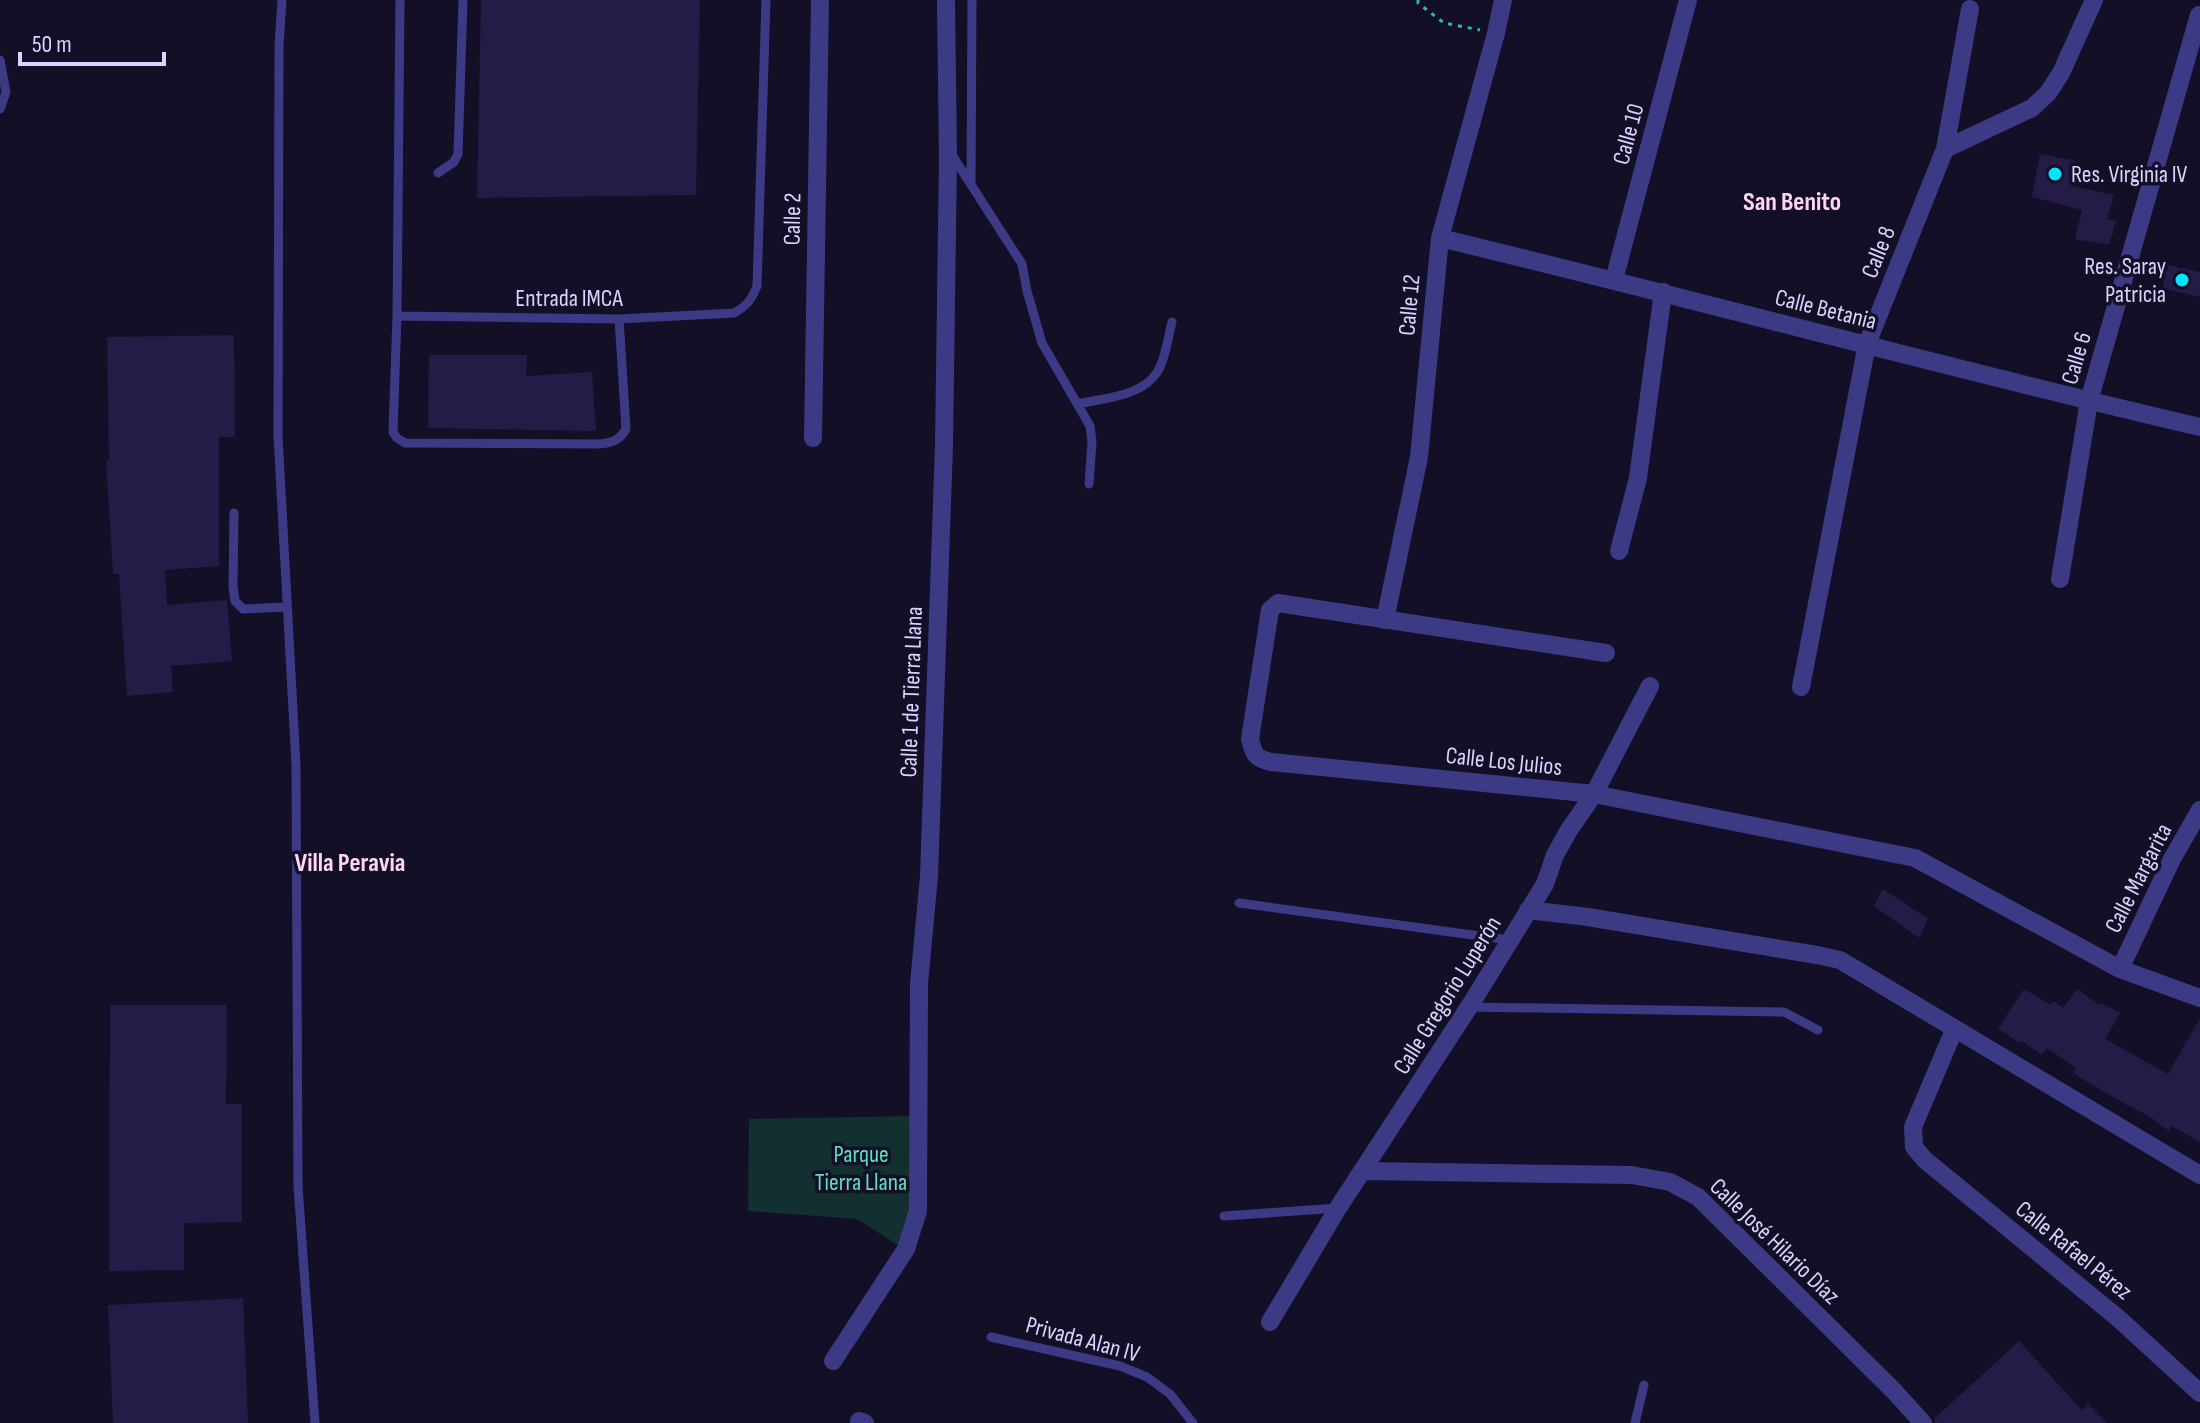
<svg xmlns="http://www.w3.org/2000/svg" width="2200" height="1423" font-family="'Sofia Sans Condensed',sans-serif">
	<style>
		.green { fill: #12302f }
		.building { fill: #241b47 }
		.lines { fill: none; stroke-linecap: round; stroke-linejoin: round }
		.path { stroke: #2fb8b0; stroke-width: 3; stroke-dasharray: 4 6; stroke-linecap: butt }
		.lane { stroke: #3d3a85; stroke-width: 9 }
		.street { stroke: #3d3a85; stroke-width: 18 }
		.poi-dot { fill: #00e5ff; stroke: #130f26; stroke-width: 3 }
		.labels { text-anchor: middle; stroke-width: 7; stroke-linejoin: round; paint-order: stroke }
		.street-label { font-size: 24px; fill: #d9d4ff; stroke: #130f26 }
		.poi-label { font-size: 24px; fill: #d9d4ff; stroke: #130f26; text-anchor: start }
		.park-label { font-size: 24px; fill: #5fe0c0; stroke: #130f26 }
		.neighbourhood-label { font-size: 26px; font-weight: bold; fill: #ffd6f0; stroke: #130f26 }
	</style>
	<rect width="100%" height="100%" fill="#130f26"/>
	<!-- green -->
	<path class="green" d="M910,1116l4,89 -12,43 -45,-29 -109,-8 1,-92z"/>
	<!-- building -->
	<path class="building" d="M481,0h219l-4,195 -219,3z
		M2040,154l36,7 -5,25 43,9 -7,24 9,2 -7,24 -34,-6 7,-29 -50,-13z
		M2168,265l32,7v25l-38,-9z
		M234,335l1,102h-16v129l-54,4 2,35 60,-5 5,61 -61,5 2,26 -46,4 -8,-122h-6l-7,-114h3l-2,-123z
		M429,355h98l-1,21 66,-4 4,59 -168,-3z
		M1883,889l45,30 -9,19 -45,-32z
		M2024,989l27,16 3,-4 9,7 14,-19 23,16 1,-2 19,10 -15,26 63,35 32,-56v124l-28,-16 -3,5 -21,-15 -44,-24 -31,-19 3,-5 -29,-20 -5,7 -20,-14 -2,2 -22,-14z
		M110,1005h117l-1,99h16v118l-58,1v47l-75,1z
		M243,1298l5,125h-135l-5,-118z
		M2019,1341l63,69 6,-6 19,19h-172l-1,-4z"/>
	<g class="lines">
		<!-- path -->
		<path class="path" d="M1418,0v3l26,20 36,7"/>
		<!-- lane -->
		<path class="lane" d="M282,0l-3,46 -1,390 18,329 2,421 17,237
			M400,0l-3,316 222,3 115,-6c13,-7 18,-14 23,-27l9,-286
			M0,60l6,32 -6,17
			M952,155l70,109 5,27 15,52 48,83 2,16 -3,42
			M438,173l16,-11 4,-8 5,-154
			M971,183l1,-183
			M397,316l-4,116 4,6 8,5 194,1c13,-1 21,-4 27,-15l-7,-110
			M1078,404c26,-6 64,-7 80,-33 8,-14 10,-34 14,-49
			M234,513l-1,74 2,14 8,8 44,-2
			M1239,903l270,37
			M1469,1007l315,5 34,18
			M1224,1216l114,-8
			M991,1337l129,29 27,11 23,17 23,29
			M1635,1423l9,-38"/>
		<!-- street -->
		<path class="street" d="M1945,149l25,-140
			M1440,238c254,61 506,130 760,189
			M1614,280l74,-280
			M813,438l7,-438
			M1619,551l19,-73 25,-186
			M2060,579l29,-178 110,-386
			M1385,620l34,-163 21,-219 56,-205 7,-33
			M1606,653l-328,-50 -8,7 -20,129c4,16 5,19 21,23l323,32 321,64 205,111 80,29
			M1801,687l66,-343 78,-195 87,-41 16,-15 13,-20 33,-73
			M1528,910l60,7 229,38 23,5 360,215
			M2120,969l52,-110 28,-49
			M1954,1030l-41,97 1,20 11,13 193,158 82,75
			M1364,1171l268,4 38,7 28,15 196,194 29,32
			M1270,1322l68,-114 131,-201 76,-123 10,-29 14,-25 25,-36 56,-108
			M833,1361l73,-112 12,-38 1,-227 10,-108 15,-431 4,-287 -2,-158
			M859,1421l6,2"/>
	</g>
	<!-- markers -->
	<g class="poi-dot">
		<circle cx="2055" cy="174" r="8"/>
		<circle cx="2182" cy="280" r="8"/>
	</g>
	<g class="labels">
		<!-- street labels -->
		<g class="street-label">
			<text transform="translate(1628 134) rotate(-75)" y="8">Calle 10</text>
			<text transform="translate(792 219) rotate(-89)" y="8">Calle 2</text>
			<text transform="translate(1878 252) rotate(-68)" y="8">Calle 8</text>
			<text x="569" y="306">Entrada IMCA</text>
			<text transform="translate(1409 305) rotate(-85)" y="8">Calle 12</text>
			<text transform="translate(1826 309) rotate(14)" y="8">Calle Betania</text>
			<text transform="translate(2076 358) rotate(-74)" y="8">Calle 6</text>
			<text transform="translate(911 692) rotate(-88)" y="8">Calle 1 de Tierra Llana</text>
			<text transform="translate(1504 761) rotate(6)" y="8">Calle Los Julios</text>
			<text transform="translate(2138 878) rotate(-63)" y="8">Calle Margarita</text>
			<text transform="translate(1447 995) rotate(-58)" y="8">Calle Gregorio Luperón</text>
			<text transform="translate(1775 1241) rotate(44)" y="8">Calle José Hilario Díaz</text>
			<text transform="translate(2074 1250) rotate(39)" y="8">Calle Rafael Pérez</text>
			<text transform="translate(1083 1339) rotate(15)" y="8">Privada Alan IV</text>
		</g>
		<!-- poi labels -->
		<g class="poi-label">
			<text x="2071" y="182">Res. Virginia IV</text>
			<text x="2166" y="274" text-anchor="end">Res. Saray<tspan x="2166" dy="28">Patricia</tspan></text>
		</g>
		<!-- park labels -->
		<g class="park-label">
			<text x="861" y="1162">Parque<tspan x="861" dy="28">Tierra Llana</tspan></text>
		</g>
		<!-- neighbourhood labels -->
		<g class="neighbourhood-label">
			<text x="1792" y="210">San Benito</text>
			<text x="350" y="871">Villa Peravia</text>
		</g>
	</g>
	<!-- scale -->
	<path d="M20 52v12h144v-12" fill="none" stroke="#d9d4ff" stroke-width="4"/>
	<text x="32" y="52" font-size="24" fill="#d9d4ff" stroke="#130f26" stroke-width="6" paint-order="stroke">50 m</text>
</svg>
